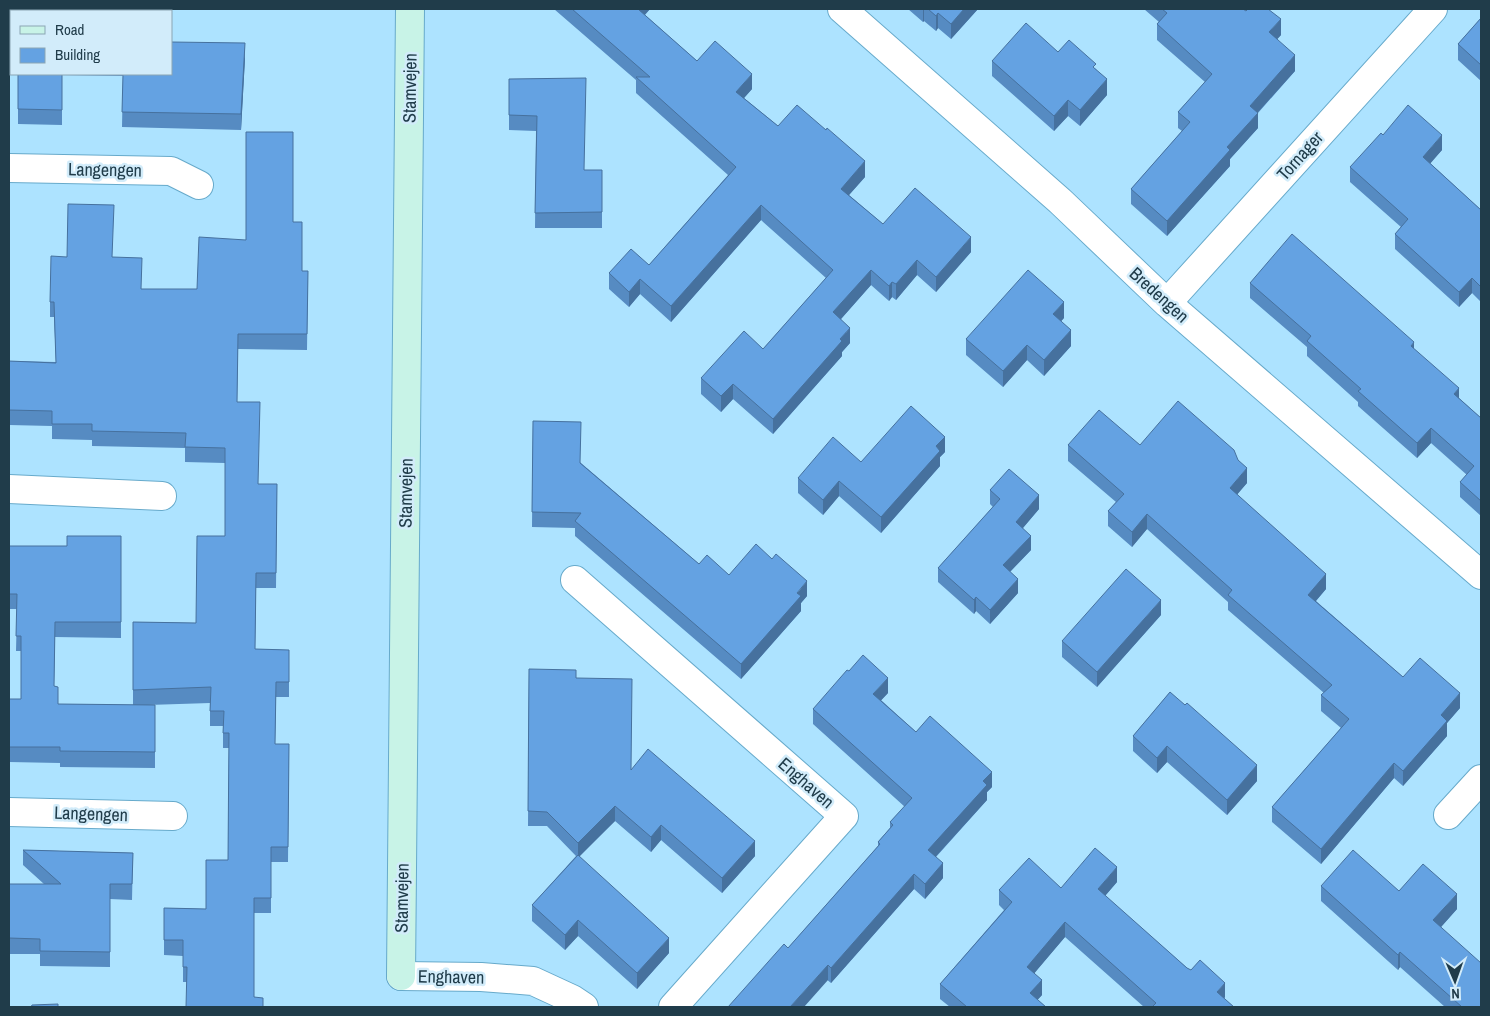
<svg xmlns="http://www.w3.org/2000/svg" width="1490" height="1016" font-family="'Archivo Narrow',sans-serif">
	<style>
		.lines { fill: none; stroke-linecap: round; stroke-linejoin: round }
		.street-casing { stroke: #67aacb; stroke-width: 30 }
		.secondary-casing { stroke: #67aacb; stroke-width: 30 }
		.street { stroke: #fff; stroke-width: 28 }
		.secondary { stroke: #c8f3e7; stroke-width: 28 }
		.wall { fill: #568bc2 }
		.shaded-wall { fill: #46719e }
		.building { fill: #64a2e2; stroke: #46719e }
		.labels { text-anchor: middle; stroke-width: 5; stroke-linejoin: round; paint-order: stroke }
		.street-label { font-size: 18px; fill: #203c4a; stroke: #d2ecfa }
	</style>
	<rect width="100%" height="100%" fill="#ade3ff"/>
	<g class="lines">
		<defs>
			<path id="street" d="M842,9l218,192 107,102 314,272
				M9,168l162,3 28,14
				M1167,303l266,-294
				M9,489l153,7
				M575,580l269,236 -171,191
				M9,812l164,4
				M1448,815l33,-36
				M401,976l80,1 52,4 39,18 12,8"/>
			<path id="secondary" d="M401,976l9,-967"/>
		</defs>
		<!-- street casing -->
		<use href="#street" class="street-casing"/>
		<!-- secondary casing -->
		<use href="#secondary" class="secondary-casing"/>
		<!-- street -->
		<use href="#street" class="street"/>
		<!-- secondary -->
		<use href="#secondary" class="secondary"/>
	</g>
	<!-- wall -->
	<path class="wall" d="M9,9l2,2v22h-2z
		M554,9h96l-5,6 52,46 55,28 -8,9 34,28 87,51 -16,18 34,29 88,28 -35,40 -19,-17 -21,25 -4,-3 -3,4 -18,-16 -30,34 9,24 -8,9v4l-69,78 -40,-35 -12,13 -20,-18v-16l62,-29 63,-71 -65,-58 -90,102 -31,-28 -11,13 -20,-18v-16l40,-8 79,-90 -92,-82v-13z
		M908,9h70l-27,30 -13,-11 -2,3 -12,-10 -1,1z
		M1144,9h99l38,26 -4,4 18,32 -37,42v15l-28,31v7l-63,70 -36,-32v-15l51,-58 -4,-3v-16l27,-30 -48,-42v-16l2,-2z
		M1481,18v63l-23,-21v-16z
		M1058,52l38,17 11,26 -27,31 -12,-10 -14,15 -62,-55v-15z
		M245,58l-4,72 -119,-3 1,-51 -61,-1v50l-44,-1v-50h153z
		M509,79l75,91h18v58h-67l1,-97 -27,-1z
		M1383,135l59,15 -12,13 51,47v92l-9,-9 -13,14 -64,-58v-15l6,-7 -51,-45v-15z
		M293,222l9,49h6l-1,79 -69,-1 -1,53 21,82h19l-1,104h-20l-1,61 34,1v47h-13l-1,47h14l-1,118h-17v51h-17v84l9,10 -76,-25h-4v-26l-19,-1v-47l42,1 22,-49 1,-112h-6v-22h-13v-23l-62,2h7v63l-95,-1v-4l-51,-1v-63h12v-48h-5l1,-42h-8v-63h58l54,-10v102l-66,-1 -1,49 4,18 75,1v-83l63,1 29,-87v-73l-40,-1v-14l-93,-2v-6l-40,-1v-13l-43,-1v-64l47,1 -2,-45h-4v-15l63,-45 28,32h56l49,-49z
		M1250,283l164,66 45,49 22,20v98l-21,-19v-15l7,-7 -36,-32 -14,15 -59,-52v-4l-51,-46v-9l-57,-49z
		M1064,318l-3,3 10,25 -27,30 -17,-16 -24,27 -37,-32v-16z
		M533,421l48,42 118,101 30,11 78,21 -6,7v8l-60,68 -166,-143v-8l-43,-1z
		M1068,445h72l107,38 -10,11 89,95 -10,12 87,76 57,31 -13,15v13l-44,50 -9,-8 -73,86 -49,-42v-15l69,-79 -20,-17v-16l3,-2 -96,-83v-8l-81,-73 -15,18 -24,-21v-15l8,-9 -48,-41z
		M945,452l-5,5v9l-59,67 -42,-37 -16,19 -25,-22v-15l63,-16z
		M990,490l49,19 -16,19 8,22 -21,22 8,21 -28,31 -14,-13 -2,3 -36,-32v-14l55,-61 -3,-3z
		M1161,615l-64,72 -35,-30v-16z
		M529,669l47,9 55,91 124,87 -33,37 -61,-53 -10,12 -36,-31 -36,35 90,97 -32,36 -59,-53 -13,14 -33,-29v-16l44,-49 -29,-30h-19z
		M1170,692l87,89 -30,34 -60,-53 -10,11 -24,-22v-15z
		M888,693l-7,7 35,32 76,55 -5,5v8l-51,57 7,21 -18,21 -11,-10 -83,94 -43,-35 90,-102v-4l12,-14v-6l15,-15 -92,-83v-15z
		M23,850l110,3 -1,47 -22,-1v68l-70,-1v-12h-31v-70h35l-21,-19z
		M1117,882l-12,14 82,72 38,29 -1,2 10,8h-90l-79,-70 -31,36 8,22 -5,5 9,7h-96l-10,-8v-15l64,-74 -5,-5v-15l62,-2z
		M1321,886l78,5 58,18 -16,18 40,80h-36l-45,-40 -2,3 -77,-69z"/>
	<!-- shaded-wall -->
	<path class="shaded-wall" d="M637,9h13l-13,14z
		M923,9h1v12l-1,1z
		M964,9h14l-27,30v-15z
		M938,13v15l-2,3v-15z
		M1281,19v16l-12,13v-16z
		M245,43v15l-4,72v-16z
		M1295,55v16l-45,50v-15z
		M752,74v15l-16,18v-15z
		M1107,79v16l-27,31v-16z
		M1068,100v16l-14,15v-15z
		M1258,113v15l-28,31v7l-63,70v-15l60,-74z
		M1442,135v15l-19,22v-15z
		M865,161v16l-24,27v-15z
		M761,205v15l-90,102v-16z
		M971,237v15l-35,40v-15z
		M917,260v15l-21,25v-16z
		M871,270v15l-38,43v-16z
		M1472,278v15l-13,14v-15z
		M640,279v15l-11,13v-15z
		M892,282v15l-3,4v-15z
		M1064,302v16l-11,12v-16z
		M850,328v15l-8,9v4l-69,78v-15z
		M1071,330v16l-27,30v-16z
		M1414,342v15l-3,-11z
		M1027,345v15l-24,27v-16z
		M733,384v15l-12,13v-16z
		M1459,388v15l-5,-9z
		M1431,428v15l-14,15v-15z
		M945,437v15l-5,5v9l-59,67v-16l55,-71z
		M1247,468v15l-17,20v-15z
		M839,481v15l-16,19v-15z
		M1039,495v14l-23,27v-14z
		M1147,514v15l-15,18v-15z
		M1031,536v14l-28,29v-14z
		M1326,574v15l-18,21v-15z
		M1018,579v14l-28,31v-14z
		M807,581v15l-6,7v8l-60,68v-15z
		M976,597v14l-2,3v-14z
		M1161,600v15l-64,72v-15z
		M888,678v15l-15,16v-15z
		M1460,693v15l-13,15v13l-44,50v-15l38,-56z
		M1167,746v16l-10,11v-15z
		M1394,763v15l-73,86v-15z
		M1257,765v16l-30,34v-15z
		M992,772v15l-5,5v8l-59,65v-15l55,-69z
		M615,806v15l-37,37v-15z
		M661,825v15l-10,12v-15z
		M755,841v15l-33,37v-15z
		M943,863v15l-18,21v-15z
		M1117,867v15l-19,22v-15z
		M914,874v15l-83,94v-15z
		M1457,894v15l-24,27v-16z
		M578,920v16l-13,14v-15z
		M1065,922v15l-38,45v-15z
		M669,938v15l-32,36v-16z
		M1400,952v15l-2,3v-15z
		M828,965v15l-24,27h-14z
		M1042,980v15l-11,12 -1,-14z
		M1225,983v14l-8,10v-15z"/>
	<!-- building -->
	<path class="building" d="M9,9h71v2h-69v7h-2z
		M572,9h66l59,52 18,-20 37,33 -16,18 42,34 19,-21 29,25 1,-2 38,33 -24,28 42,35 32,-36 56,49 -35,40 -19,-17 -21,24 -4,-2 -3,4 -18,-16 -38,42 17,16 -10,11 2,2 -69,78 -40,-35 -12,12 -20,-18 43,-47 19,18 70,-79 -72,-65 -90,101 -31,-27 -11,13 -20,-19 22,-24 18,16 87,-98 -100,-90h14z
		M928,9h36l-13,15 -13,-11 -2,3z
		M1162,9h81l3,2 2,-2h20l13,10 -12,13 26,23 -45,51 8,7 -31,34 3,3 -63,71 -36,-32 59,-67 -12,-10 34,-38 -55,-50 10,-11z
		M1481,18v47l-23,-21z
		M1026,23l32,29 11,-12 27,24 -3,3 14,12 -27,31 -12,-10 -14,16 -62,-55z
		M171,42l74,1 -4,71 -119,-2 1,-38h48z
		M18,74h44v36l-44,-1z
		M586,78l-2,92h18v42l-67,1 2,-97 -28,-1v-36z
		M1408,105l34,30 -19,22 58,53v77l-9,-9 -13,14 -64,-58 13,-15 -58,-52 31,-34 2,2z
		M246,132h47v90h9v49h6l-1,63h-69l-1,68h23l-2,82h19l-1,89h-20l-1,76 34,1v32h-13l-1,62h14l-1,103h-17v51h-17v99l9,1v9h-77l1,-40h-4v-27h-19v-32l42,1v-49h22l1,-127h-6l1,-22h-14l1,-24 -78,3v-68l63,1 1,-87h28v-88l-40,-1 1,-14 -94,-2v-7h-40v-13l-43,-1v-49l47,2 -2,-61h-4l1,-46 16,1 1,-53 46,1 -2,52 30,1 -1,31h56l2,-52 47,3z
		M1292,234l122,108 -3,4 48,42 -5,6 27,24v83l-21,-19 14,-16 -43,-38 -14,15 -59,-52 3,-2 -54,-48 4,-5 -61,-53z
		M1028,270l36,32 -11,12 18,16 -27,30 -17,-15 -24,26 -37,-32z
		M1178,401l56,49 4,10 9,8 -17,20 96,86 -18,21 95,82 17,-19 40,35 -19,22 6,6 -44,50 -9,-8 -73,86 -49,-42 77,-88 -28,-24 11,-10 -104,-90 4,-5 -85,-76 -15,18 -24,-21 16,-17 -56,-49 31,-35 41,35z
		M911,406l34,31 -9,9 4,5 -59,66 -42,-36 -16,19 -25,-22 35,-41 28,25z
		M533,421l48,1 -1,41 119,101 8,-9 22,20 27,-31 16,15 4,-5 31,27 -10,12 4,3 -60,68 -166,-143 6,-8 -49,-1z
		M1009,469l30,26 -23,27 15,14 -28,29 15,14 -28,31 -14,-13 -2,3 -36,-32 62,-69 -10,-9z
		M67,536h54v86h-66l-1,64 4,1v17l97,1v47l-95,-1v-4h-51v-48h12v-63h-5l1,-42h-8v-48h58z
		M1126,569l35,31 -64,72 -35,-31z
		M863,655l25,23 -15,16 43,38 14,-16 62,56 -9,9 4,4 -59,65 15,13 -18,21 -11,-10 -83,94 -3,-3 -38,42h-62l56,-63 4,4 92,-104 -2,-2 15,-17 -3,-3 22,-24 -99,-89 34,-39 2,1z
		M529,669l47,1v8l56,1 -1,91 17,-21 107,92 -33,37 -61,-53 -10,12 -36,-31 -37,37 -31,-31 -19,-1z
		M1170,692l15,13 2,-2 70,62 -30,35 -60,-54 -10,12 -24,-22z
		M1095,848l22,19 -19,22 89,79 4,2 9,-10 25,23 -8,9 17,15h-82l4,-4 -91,-81 -38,45 15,13 -12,13 16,14h-79l-27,-23 72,-82 -13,-12 30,-32 32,30z
		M23,850l110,3 -1,31h-22v68l-70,-1v-12l-31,-1v-54h52z
		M1353,850l46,41 24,-27 34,30 -24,26 48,43v44h-19l-62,-55 -2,3 -77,-69z
		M578,855l91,83 -32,35 -59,-53 -13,15 -33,-30z
		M58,1004v3h-27l1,-2z"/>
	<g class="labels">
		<!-- street labels -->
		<g class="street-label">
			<text transform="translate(410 88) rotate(-89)" y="6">Stamvejen</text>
			<text transform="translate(1300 156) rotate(-48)" y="6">Tornager</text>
			<text transform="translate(105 170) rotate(1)" y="6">Langengen</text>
			<text transform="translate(1159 295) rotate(42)" y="6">Bredengen</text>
			<text transform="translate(406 493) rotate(-89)" y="6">Stamvejen</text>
			<text transform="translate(806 783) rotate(41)" y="6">Enghaven</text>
			<text transform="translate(91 814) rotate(2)" y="6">Langengen</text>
			<text transform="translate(402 898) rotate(-89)" y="6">Stamvejen</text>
			<text transform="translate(451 977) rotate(1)" y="6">Enghaven</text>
		</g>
	</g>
	<!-- border -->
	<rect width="1490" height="1016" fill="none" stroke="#203c4a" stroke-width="20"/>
	<!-- legend -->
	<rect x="10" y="10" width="162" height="65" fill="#d2ecfa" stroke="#8ba6b4"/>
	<rect x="20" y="26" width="25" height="8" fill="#c8f3e7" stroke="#8ba6b4"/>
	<text x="55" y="35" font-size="15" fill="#203c4a">Road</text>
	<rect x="20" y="48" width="25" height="15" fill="#64a2e2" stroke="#8ba6b4"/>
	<text x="55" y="60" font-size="15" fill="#203c4a">Building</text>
	<!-- north arrow -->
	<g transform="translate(1455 981) rotate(178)" stroke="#d2ecfa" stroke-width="4" paint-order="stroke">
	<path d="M0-4L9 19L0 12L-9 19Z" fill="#203c4a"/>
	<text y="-8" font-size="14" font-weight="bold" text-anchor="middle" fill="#203c4a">N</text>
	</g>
</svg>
